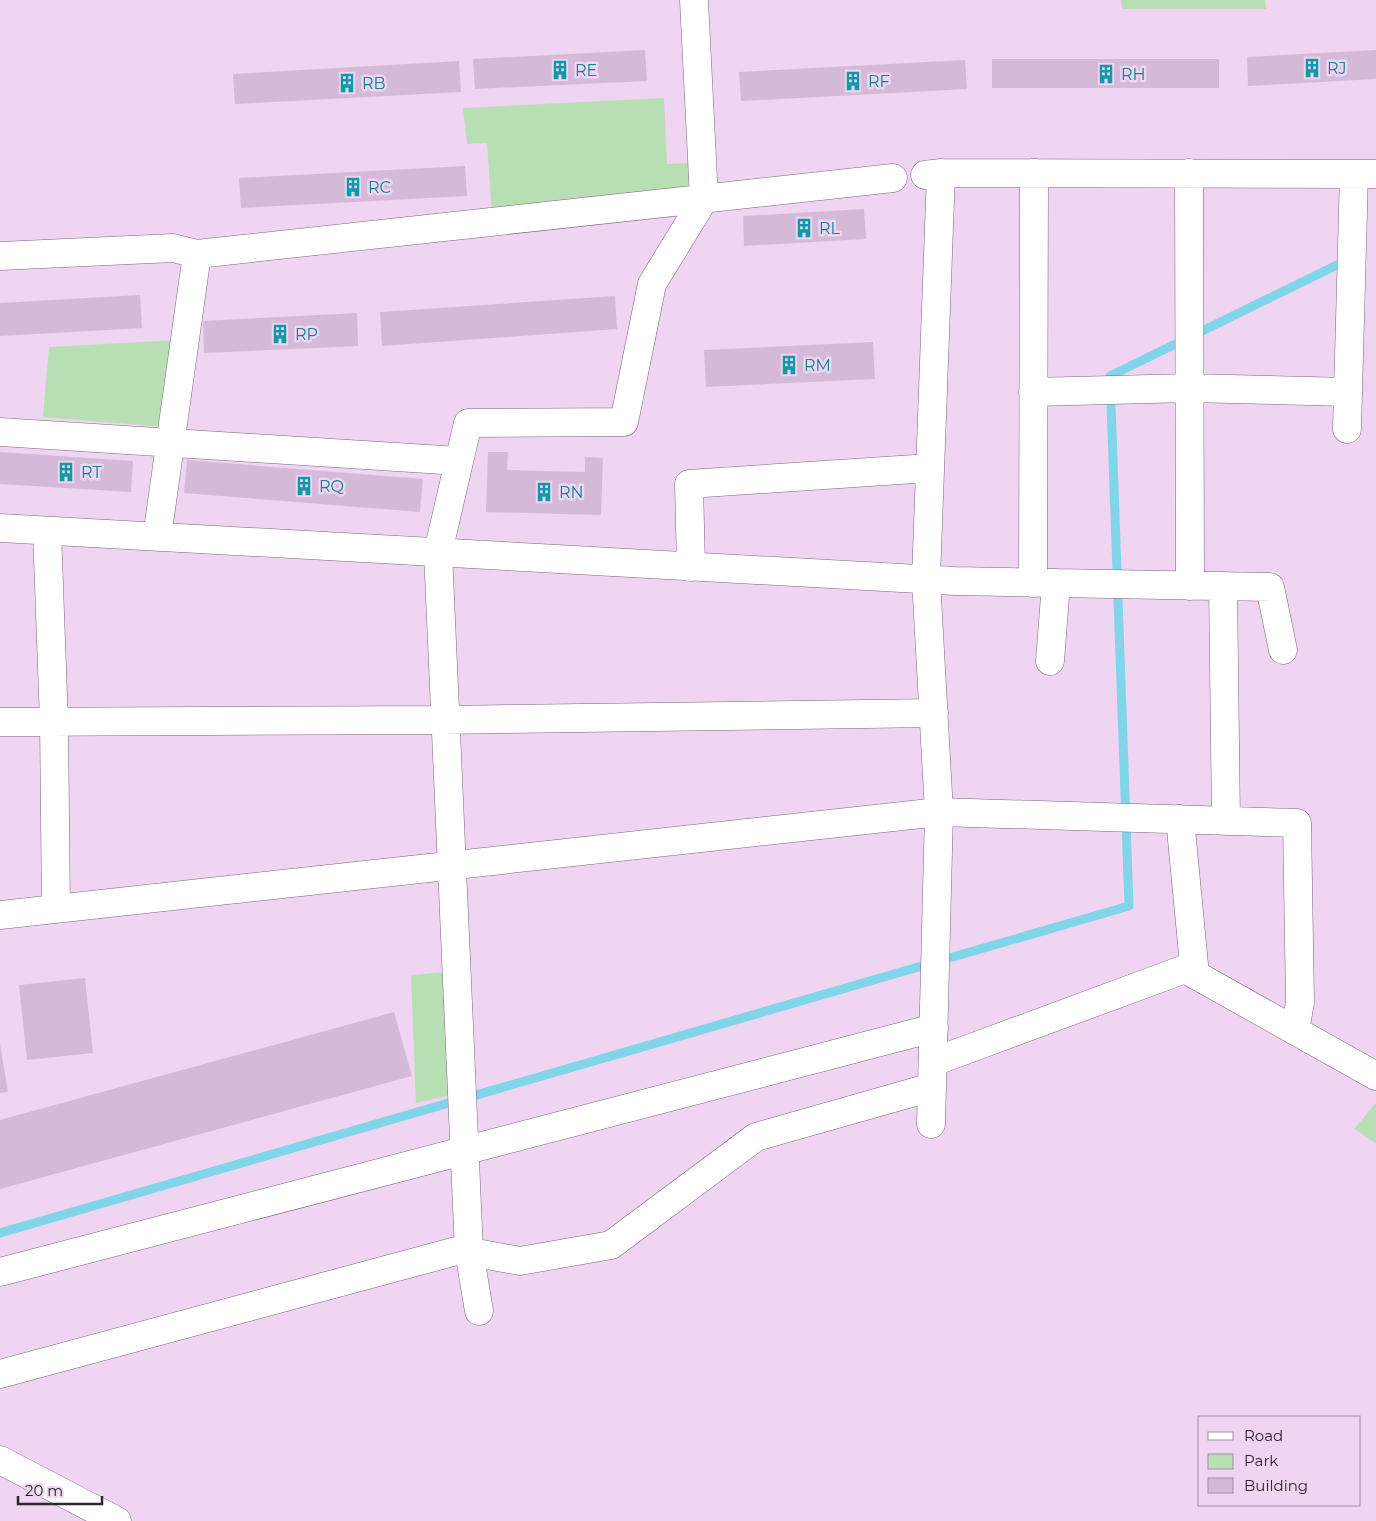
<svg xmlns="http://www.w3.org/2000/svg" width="1376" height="1521" font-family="Montserrat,sans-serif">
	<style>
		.green { fill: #b8deb3 }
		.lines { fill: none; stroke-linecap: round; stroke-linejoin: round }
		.stream { stroke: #80d6e8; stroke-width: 9 }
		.building { fill: #d4bad8 }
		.minor-casing { stroke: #7b647e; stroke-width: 29 }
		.minor { stroke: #fff; stroke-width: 28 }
		.labels { text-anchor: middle; stroke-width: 5; stroke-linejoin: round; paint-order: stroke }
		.culture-label { font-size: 16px; fill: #0d838f; stroke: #efd5f2; text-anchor: start }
	</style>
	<rect width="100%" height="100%" fill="#efd5f2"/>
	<!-- green -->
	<path class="green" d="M1121,0h144l1,9h-144z
		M664,98l3,66 21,-1 1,31 -197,20 -5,-71 -20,1 -4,-36z
		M179,340l-13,87 -123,-10 6,-70z
		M449,972l6,122 -39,9 -5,-128z
		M1376,1103v40l-22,-14z"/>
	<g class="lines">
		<!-- stream -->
		<path class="stream" d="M0,1233l1129,-327 -19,-530 227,-111"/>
	</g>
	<!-- building -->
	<path class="building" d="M645,50l2,31 -172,8 -2,-30z
		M1376,50v29l-128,7 -1,-29z
		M992,59h227v29h-227z
		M965,60l2,29 -226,12 -2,-29z
		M459,61l2,31 -226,12 -2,-30z
		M465,166l2,30 -226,12 -2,-30z
		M864,209l2,30 -122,7 -1,-30z
		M140,295l2,33 -142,8v-33z
		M615,296l2,33 -235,17 -2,-34z
		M357,313l1,33 -154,7 -1,-32z
		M873,342l2,37 -169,8 -2,-37z
		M0,452l133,9 -2,31 -131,-8z
		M488,452h20l-1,18 78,2v-15l18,1 -2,57 -115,-3z
		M187,460l236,19 -3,33 -236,-19z
		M85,978l8,75 -66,7 -8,-75z
		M394,1012l18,64 -412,113v-69z
		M0,1044l8,48 -8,1z"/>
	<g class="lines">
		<defs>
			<path id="minor" d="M1189,173l1,413
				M925,175l16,-2 435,1
				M0,256l173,-8 24,6
				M1033,392l156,-4 159,4
				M1347,429l7,-255
				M0,432l459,29
				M0,528l955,53 315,6 13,63
				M47,531l7,191 2,187
				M157,537l40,-283 696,-76
				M691,567l-2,-83 241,-16
				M1033,583l1,-410
				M1223,586l3,235
				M1050,661l6,-78
				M0,722l444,-2 490,-7
				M1180,819l15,156
				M0,915l939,-103 358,11 3,179 -5,29
				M933,1062l252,-93 191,107
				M931,1124l8,-312 -13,-233 15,-406
				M0,1272l934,-244
				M479,1311l-10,-60 -31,-699 30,-129 156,-1 28,-138 52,-85 -10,-199
				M0,1374l460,-124 60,11 91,-16 145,-108 176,-50
				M0,1460l117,61"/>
		</defs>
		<!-- minor casing -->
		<use href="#minor" class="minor-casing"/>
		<!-- minor -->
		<use href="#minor" class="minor"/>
	</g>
	<!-- icons -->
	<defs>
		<symbol id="building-bare" viewBox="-9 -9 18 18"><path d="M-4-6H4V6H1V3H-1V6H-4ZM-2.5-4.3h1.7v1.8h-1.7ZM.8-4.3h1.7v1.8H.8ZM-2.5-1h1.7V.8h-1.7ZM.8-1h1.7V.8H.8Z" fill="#0f9aa8" stroke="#efd5f2" stroke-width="2.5" paint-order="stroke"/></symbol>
	</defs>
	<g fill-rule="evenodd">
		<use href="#building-bare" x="1298" y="54" width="28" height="28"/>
		<use href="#building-bare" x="546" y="56" width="28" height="28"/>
		<use href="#building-bare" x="1092" y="60" width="28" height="28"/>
		<use href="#building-bare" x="839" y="67" width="28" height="28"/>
		<use href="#building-bare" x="333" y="69" width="28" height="28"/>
		<use href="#building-bare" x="339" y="173" width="28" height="28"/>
		<use href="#building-bare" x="790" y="214" width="28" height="28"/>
		<use href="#building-bare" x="266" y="320" width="28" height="28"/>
		<use href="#building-bare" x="775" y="351" width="28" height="28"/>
		<use href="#building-bare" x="52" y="458" width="28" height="28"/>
		<use href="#building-bare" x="290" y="472" width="28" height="28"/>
		<use href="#building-bare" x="530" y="478" width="28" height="28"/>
	</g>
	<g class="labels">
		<!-- culture labels -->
		<g class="culture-label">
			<text x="1327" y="74">RJ</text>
			<text x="575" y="76">RE</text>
			<text x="1121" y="80">RH</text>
			<text x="868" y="87">RF</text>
			<text x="362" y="89">RB</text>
			<text x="368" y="193">RC</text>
			<text x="819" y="234">RL</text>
			<text x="295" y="340">RP</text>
			<text x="804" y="371">RM</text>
			<text x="81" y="478">RT</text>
			<text x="319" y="492">RQ</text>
			<text x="559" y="498">RN</text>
		</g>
	</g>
	<!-- legend -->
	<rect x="1198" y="1416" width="162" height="90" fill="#efd5f2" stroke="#a28fa4"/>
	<rect x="1208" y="1432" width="25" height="8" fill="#ffffff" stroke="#a28fa4"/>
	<text x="1244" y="1441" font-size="15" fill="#2f2530">Road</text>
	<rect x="1208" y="1454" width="25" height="15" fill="#b8deb3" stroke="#a28fa4"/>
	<text x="1244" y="1466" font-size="15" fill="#2f2530">Park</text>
	<rect x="1208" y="1478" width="25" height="15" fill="#d4bad8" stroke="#a28fa4"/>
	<text x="1244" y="1491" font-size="15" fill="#2f2530">Building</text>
	<!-- scale -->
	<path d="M18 1496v8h84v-8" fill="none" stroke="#2f2530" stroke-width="2.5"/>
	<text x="25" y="1496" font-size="15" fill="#2f2530" stroke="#efd5f2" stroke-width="4" paint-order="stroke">20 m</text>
</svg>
